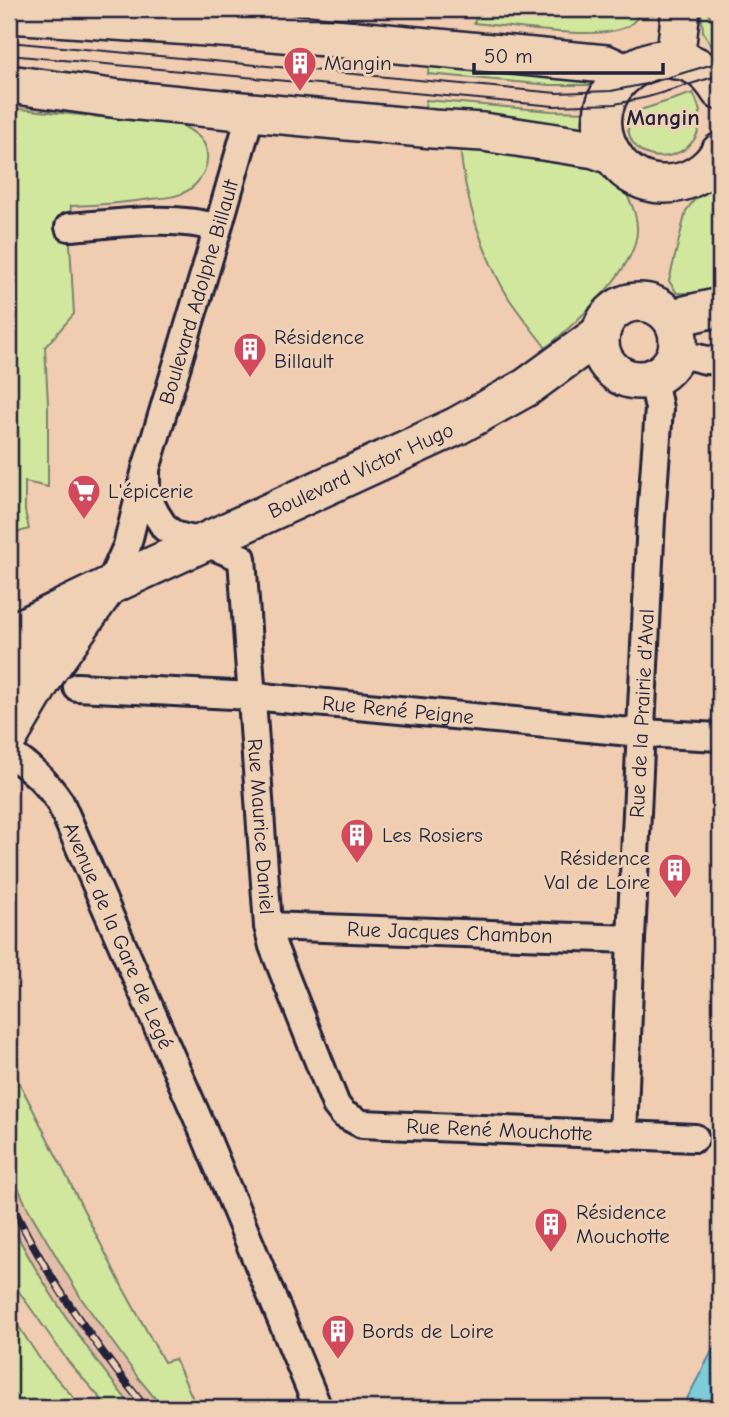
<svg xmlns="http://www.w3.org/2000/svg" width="729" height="1417" font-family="'Comic Neue',sans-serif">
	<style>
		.built { fill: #e3bda7 }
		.green { fill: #d0e79d; stroke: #79846c; stroke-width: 2 }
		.water { fill: #7dcdd9; stroke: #59899a; stroke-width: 2 }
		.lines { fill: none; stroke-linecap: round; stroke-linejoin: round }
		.street-casing { stroke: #22223b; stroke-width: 32 }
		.secondary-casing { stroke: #22223b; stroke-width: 42 }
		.street { stroke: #efd2b6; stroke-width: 26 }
		.secondary { stroke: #efd2b6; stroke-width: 37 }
		.tram { stroke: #22223b; stroke-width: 2 }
		.rail-casing { stroke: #22223b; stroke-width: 8 }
		.rail { stroke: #efd2b6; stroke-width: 5; stroke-dasharray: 16; stroke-linecap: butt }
		.labels { text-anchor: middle; stroke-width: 6; stroke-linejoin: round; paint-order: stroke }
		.poi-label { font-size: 21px; fill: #22223b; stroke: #efd2b6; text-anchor: start }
		.street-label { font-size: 21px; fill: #22223b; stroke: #efd2b6 }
		.neighbourhood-label { font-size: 23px; font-weight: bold; fill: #22223b; stroke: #efd2b6 }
	</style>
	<rect width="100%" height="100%" fill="#f0ccb1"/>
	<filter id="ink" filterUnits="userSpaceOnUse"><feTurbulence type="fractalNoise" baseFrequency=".0143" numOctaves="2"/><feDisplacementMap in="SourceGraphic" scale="14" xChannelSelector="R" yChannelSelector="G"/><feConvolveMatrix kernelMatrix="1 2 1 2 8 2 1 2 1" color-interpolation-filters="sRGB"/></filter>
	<g filter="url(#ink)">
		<!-- built -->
		<path class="built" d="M9,1044l7,16 -6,4 113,224 41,74 11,-3 22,49h-88l-39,-44 -61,-89z"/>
		<!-- green -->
		<path class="green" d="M479,9h163c-4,7 -7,13 -14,17 -28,16 -119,0 -154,-3z
			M701,9h4l8,12 7,5v26l-4,1 -13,-22z
			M430,54l164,16 -1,15h-43l-122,-11z
			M693,93c36,67 -73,92 -65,21z
			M426,100l126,11 37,1 -4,22 -161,-15z
			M9,108l172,17c15,8 28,16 26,35 -1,14 -12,28 -24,33 -9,5 -22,5 -32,6 -27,4 -53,6 -80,7l-2,21 5,87 -29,33 3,57v83l-23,-5v29l4,18 -20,6z
			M460,146c26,3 53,7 80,10 12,2 25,2 37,5 20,6 41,18 51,36 8,15 12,30 7,46 -9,35 -62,82 -89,105 -12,-16 -25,-32 -36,-48 -27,-43 -46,-104 -50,-154z
			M720,180v108l-26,5h-17l-8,-12 17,-70 22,-29z
			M9,1044l7,16 -6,4 113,224 41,74 11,-3 22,49h-34l-24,-29 -58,-81 -54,-91 -18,-39z
			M9,1219c33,68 77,130 124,189h-24l-39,-44 -55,-78 -6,-11z
			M9,1312l33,50 41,46h-74z"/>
		<!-- water -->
		<path class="water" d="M720,1335v73h-38l37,-70z"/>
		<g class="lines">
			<defs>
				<g id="street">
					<path d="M69,227c47,-3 104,-13 149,1"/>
					<path d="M677,353l29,7 14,1"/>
					<path id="s1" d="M146,469v19l3,12 7,14 9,14 12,8 29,7 36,15 26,368 5,20 63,159 7,9 19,10 333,14"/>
					<path id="s2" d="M109,586l18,-40 19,-77 72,-241 33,-116"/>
					<path id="s3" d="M77,687l175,9 389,37 79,4"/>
					<path id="s4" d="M9,753c22,15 36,27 51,49l145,333 113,273"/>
					<path id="s5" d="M268,926l363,13"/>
					<path id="s6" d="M623,1135l8,-196 20,-420 8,-110 -4,-20 -4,-10"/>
				</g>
				<g id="secondary">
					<path d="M9,14l243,16 354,34 20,9"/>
					<path d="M675,60l6,-51"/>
					<path d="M9,84l110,15 132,13 182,17 50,3 112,17 18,7"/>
					<path d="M720,91c-46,-77 -157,-1 -103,70 10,14 28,23 46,23 24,1 45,-12 57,-32"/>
					<circle cx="639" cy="341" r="39"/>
					<path d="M672,318l48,-11"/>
					<path id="s7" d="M9,634l100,-48 348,-160 70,-39 74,-54"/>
					<path d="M9,673l55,-26"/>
					<path d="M9,737l38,-65 59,-83"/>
				</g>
			</defs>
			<!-- street casing -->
			<use href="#street" class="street-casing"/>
			<!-- secondary casing -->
			<use href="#secondary" class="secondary-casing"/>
			<!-- street -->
			<use href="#street" class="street"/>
			<!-- secondary -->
			<use href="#secondary" class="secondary"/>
			<!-- tram -->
			<path class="tram" d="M9,42l548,51 54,-2 35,-7 74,-22
				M9,55l545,51 61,-2 33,-7 72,-22"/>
			<defs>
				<path id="rail" d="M9,1199c36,76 84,144 137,209"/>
			</defs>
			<!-- rail casing -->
			<use href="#rail" class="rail-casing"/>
			<!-- rail -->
			<use href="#rail" class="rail"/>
		</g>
	</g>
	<!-- icons -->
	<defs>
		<symbol id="building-pin" viewBox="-11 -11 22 30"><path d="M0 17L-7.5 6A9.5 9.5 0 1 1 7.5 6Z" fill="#d1495b" stroke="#efd2b6"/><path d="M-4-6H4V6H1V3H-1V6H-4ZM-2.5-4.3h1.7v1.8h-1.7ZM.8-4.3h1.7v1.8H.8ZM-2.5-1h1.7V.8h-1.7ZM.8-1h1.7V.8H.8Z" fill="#fff"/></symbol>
		<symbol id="supermarket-pin" viewBox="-11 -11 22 30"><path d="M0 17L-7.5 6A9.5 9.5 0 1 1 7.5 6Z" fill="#d1495b" stroke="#efd2b6"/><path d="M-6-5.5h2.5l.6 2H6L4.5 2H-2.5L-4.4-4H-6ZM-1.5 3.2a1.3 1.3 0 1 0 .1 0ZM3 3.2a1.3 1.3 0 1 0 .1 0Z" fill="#fff"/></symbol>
	</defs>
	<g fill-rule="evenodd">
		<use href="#building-pin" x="281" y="44" width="38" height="52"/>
		<use href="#building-pin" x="231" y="330" width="38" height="52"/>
		<use href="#supermarket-pin" x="65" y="472" width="38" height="52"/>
		<use href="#building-pin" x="338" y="816" width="38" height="52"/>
		<use href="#building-pin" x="656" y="851" width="38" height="52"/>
		<use href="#building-pin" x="532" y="1205" width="38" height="52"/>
		<use href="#building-pin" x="319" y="1312" width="38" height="52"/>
	</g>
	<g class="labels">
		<!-- poi labels -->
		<g class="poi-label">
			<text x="324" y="70">Mangin</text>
			<text x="274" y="344">Résidence<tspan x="274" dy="24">Billault</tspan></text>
			<text x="108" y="498">L'épicerie</text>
			<text x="382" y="842">Les Rosiers</text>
			<text x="650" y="865" text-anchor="end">Résidence<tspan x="650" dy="24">Val de Loire</tspan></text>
			<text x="576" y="1219">Résidence<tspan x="576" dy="24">Mouchotte</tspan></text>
			<text x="362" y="1338">Bords de Loire</text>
		</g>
		<!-- street labels -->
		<g class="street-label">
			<text dy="7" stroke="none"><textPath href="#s2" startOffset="308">Boulevard Adolphe Billault</textPath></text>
			<text dy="7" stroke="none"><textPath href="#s7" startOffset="388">Boulevard Victor Hugo</textPath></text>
			<text dy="7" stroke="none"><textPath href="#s3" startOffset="322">Rue René Peigne</textPath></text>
			<text dy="7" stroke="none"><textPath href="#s6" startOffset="422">Rue de la Prairie d'Aval</textPath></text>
			<text dy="7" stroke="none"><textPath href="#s1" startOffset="416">Rue Maurice Daniel</textPath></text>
			<text dy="7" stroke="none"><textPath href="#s5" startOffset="182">Rue Jacques Chambon</textPath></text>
			<text dy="7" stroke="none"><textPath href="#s4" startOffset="217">Avenue de la Gare de Legé</textPath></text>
			<text dy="7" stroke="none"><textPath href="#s1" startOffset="878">Rue René Mouchotte</textPath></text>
		</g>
		<!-- neighbourhood labels -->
		<g class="neighbourhood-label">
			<text x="663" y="125">Mangin</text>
		</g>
	</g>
	<!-- margin -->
	<rect width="729" height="1417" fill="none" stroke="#efd2b6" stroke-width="35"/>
	<rect x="18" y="18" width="694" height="1382" fill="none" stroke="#22223b" stroke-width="2.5" filter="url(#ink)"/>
	<!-- scale -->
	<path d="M474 63v10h189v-10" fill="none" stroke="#22223b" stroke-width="3.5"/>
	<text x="484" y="63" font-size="21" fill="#22223b" stroke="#efd2b6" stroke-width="5" paint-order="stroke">50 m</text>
</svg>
